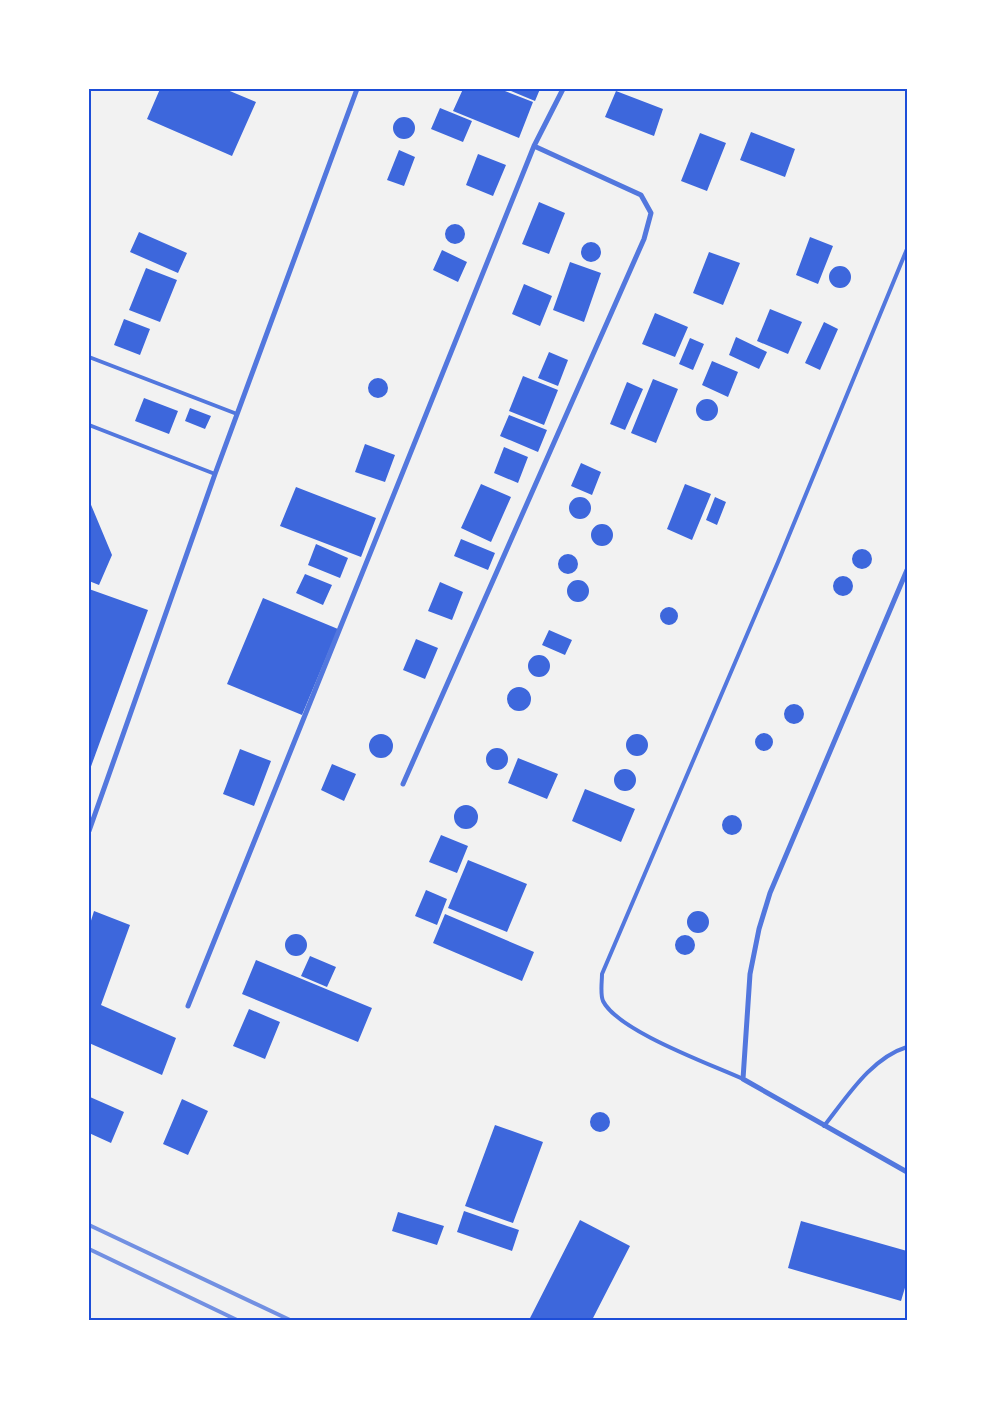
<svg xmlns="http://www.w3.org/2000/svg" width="996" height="1409" font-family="Cabin,sans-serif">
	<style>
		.building { fill: #3d67dc }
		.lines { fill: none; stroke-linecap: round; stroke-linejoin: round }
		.service { stroke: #5277de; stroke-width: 4 }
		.minor { stroke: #5277de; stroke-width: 5 }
		.rail { stroke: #7290e2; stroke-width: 4 }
		.neatline { fill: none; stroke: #1d4ed8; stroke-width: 2 }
	</style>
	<rect width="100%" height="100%" fill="#f2f2f2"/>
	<!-- building -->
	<path class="building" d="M160,89h65l31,13 -24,54 -85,-37z
		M463,89h37l33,13 -14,36 -66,-27z
		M506,89h34l-5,12z
		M616,91l47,18 -9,27 -49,-19z
		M440,108l32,13 -9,21 -32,-13z
		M393 128a11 11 0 1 1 22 0a11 11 0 1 1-22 0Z
		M751,132l44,17 -10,28 -45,-17z
		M700,133l26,10 -19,48 -26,-10z
		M399,150l16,7 -11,29 -17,-6z
		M478,154l28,11 -13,31 -27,-11z
		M539,202l26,11 -16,41 -27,-10z
		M445 234a10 10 0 1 1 20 0a10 10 0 1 1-20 0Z
		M139,232l48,21 -9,20 -48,-21z
		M810,237l23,9 -15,38 -22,-9z
		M581 252a10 10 0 1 1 20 0a10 10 0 1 1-20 0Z
		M442,250l25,12 -9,20 -25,-12z
		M709,252l31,11 -17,42 -30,-12z
		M570,262l31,11 -17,49 -31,-12z
		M829 277a11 11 0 1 1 22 0a11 11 0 1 1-22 0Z
		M146,268l31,12 -17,42 -31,-12z
		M524,284l28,12 -12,30 -28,-12z
		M770,309l32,13 -14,32 -31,-13z
		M655,313l33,14 -13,30 -33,-13z
		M124,319l26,10 -10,26 -26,-10z
		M824,322l14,7 -18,41 -15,-7z
		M736,337l31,15 -8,17 -30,-14z
		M690,338l14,6 -11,26 -14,-6z
		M549,352l19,8 -10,26 -20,-8z
		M712,361l26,11 -10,25 -26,-12z
		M523,376l35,14 -14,35 -35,-14z
		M368 388a10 10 0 1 1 20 0a10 10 0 1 1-20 0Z
		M653,379l25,10 -22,54 -25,-10z
		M627,382l16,7 -18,41 -15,-6z
		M144,398l34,13 -9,23 -34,-13z
		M696 410a11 11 0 1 1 22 0a11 11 0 1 1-22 0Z
		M190,408l21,8 -6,13 -20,-8z
		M509,415l38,15 -9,22 -38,-16z
		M365,444l30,11 -10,27 -30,-10z
		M504,447l24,10 -10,26 -24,-10z
		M581,463l20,9 -9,23 -21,-9z
		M481,484l30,13 -20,45 -30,-14z
		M685,484l26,10 -19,46 -25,-11z
		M296,487l80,31 -15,39 -81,-31z
		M715,497l11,5 -9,23 -11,-5z
		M569 508a11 11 0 1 1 22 0a11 11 0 1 1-22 0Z
		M89,500l23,55 -13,30 -10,-4z
		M591 535a11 11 0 1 1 22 0a11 11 0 1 1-22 0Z
		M461,539l34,14 -7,17 -34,-14z
		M316,544l32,14 -8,20 -32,-13z
		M852 559a10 10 0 1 1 20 0a10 10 0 1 1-20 0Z
		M558 564a10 10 0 1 1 20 0a10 10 0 1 1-20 0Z
		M305,574l27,11 -9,20 -27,-12z
		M833 586a10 10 0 1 1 20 0a10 10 0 1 1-20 0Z
		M567 591a11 11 0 1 1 22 0a11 11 0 1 1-22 0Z
		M440,582l23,10 -11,28 -24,-9z
		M89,589l59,21 -59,162z
		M263,598l75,31 -36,86 -75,-31z
		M660 616a9 9 0 1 1 18 0a9 9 0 1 1-18 0Z
		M549,630l23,10 -7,15 -23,-10z
		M416,639l22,9 -13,31 -22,-9z
		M528 666a11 11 0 1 1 22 0a11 11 0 1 1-22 0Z
		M507 699a12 12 0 1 1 24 0a12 12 0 1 1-24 0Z
		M784 714a10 10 0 1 1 20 0a10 10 0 1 1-20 0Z
		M755 742a9 9 0 1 1 18 0a9 9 0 1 1-18 0Z
		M369 746a12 12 0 1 1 24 0a12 12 0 1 1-24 0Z
		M626 745a11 11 0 1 1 22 0a11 11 0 1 1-22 0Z
		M486 759a11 11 0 1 1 22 0a11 11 0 1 1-22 0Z
		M240,749l31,12 -17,45 -31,-12z
		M518,758l40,16 -11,25 -39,-16z
		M332,764l24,10 -12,27 -23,-11z
		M614 780a11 11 0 1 1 22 0a11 11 0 1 1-22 0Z
		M585,789l50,20 -14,33 -49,-21z
		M454 817a12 12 0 1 1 24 0a12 12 0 1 1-24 0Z
		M722 825a10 10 0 1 1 20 0a10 10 0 1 1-20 0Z
		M441,835l27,11 -11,27 -28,-11z
		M468,860l59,24 -20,48 -59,-24z
		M426,890l21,9 -10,26 -22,-9z
		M94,911l36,14 -29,80 75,33 -14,37 -73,-32v-116z
		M687 922a11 11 0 1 1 22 0a11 11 0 1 1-22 0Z
		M445,914l89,38 -12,29 -89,-38z
		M285 945a11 11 0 1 1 22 0a11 11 0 1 1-22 0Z
		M675 945a10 10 0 1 1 20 0a10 10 0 1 1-20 0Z
		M310,956l26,11 -9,20 -26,-11z
		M256,960l116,48 -14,34 -116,-48z
		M249,1009l31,13 -15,37 -32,-13z
		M90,1097l34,15 -13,31 -22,-10z
		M182,1099l26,12 -20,44 -25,-11z
		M590 1122a10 10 0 1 1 20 0a10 10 0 1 1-20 0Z
		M495,1125l48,17 -30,81 -48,-17z
		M464,1211l55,19 -7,21 -55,-19z
		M398,1212l46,14 -7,19 -45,-14z
		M580,1220l50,26 -38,74h-63z
		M801,1221l106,30v30l-6,20 -113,-33z"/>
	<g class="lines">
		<!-- service -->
		<path class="service" d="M89,357l148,57
			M89,425l126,49
			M743,1079c-33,-15 -125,-48 -140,-78 -3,-7 -1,-19 -1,-27l176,-412 129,-313
			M824,1126c23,-29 47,-68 83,-79"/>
		<!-- minor -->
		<path class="minor" d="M907,570l-137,323 -11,36 -9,45 -7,105 164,93
			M403,784l241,-545 7,-26 -10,-18 -107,-49
			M89,831l126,-357 142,-385
			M188,1006l346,-860 29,-57"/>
		<!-- rail -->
		<path class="rail" d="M89,1225l201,95
			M89,1249l148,71"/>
	</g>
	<!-- border -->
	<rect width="996" height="1409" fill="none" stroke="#ffffff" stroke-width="180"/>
	<rect x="90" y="90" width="816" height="1229" class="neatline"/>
</svg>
